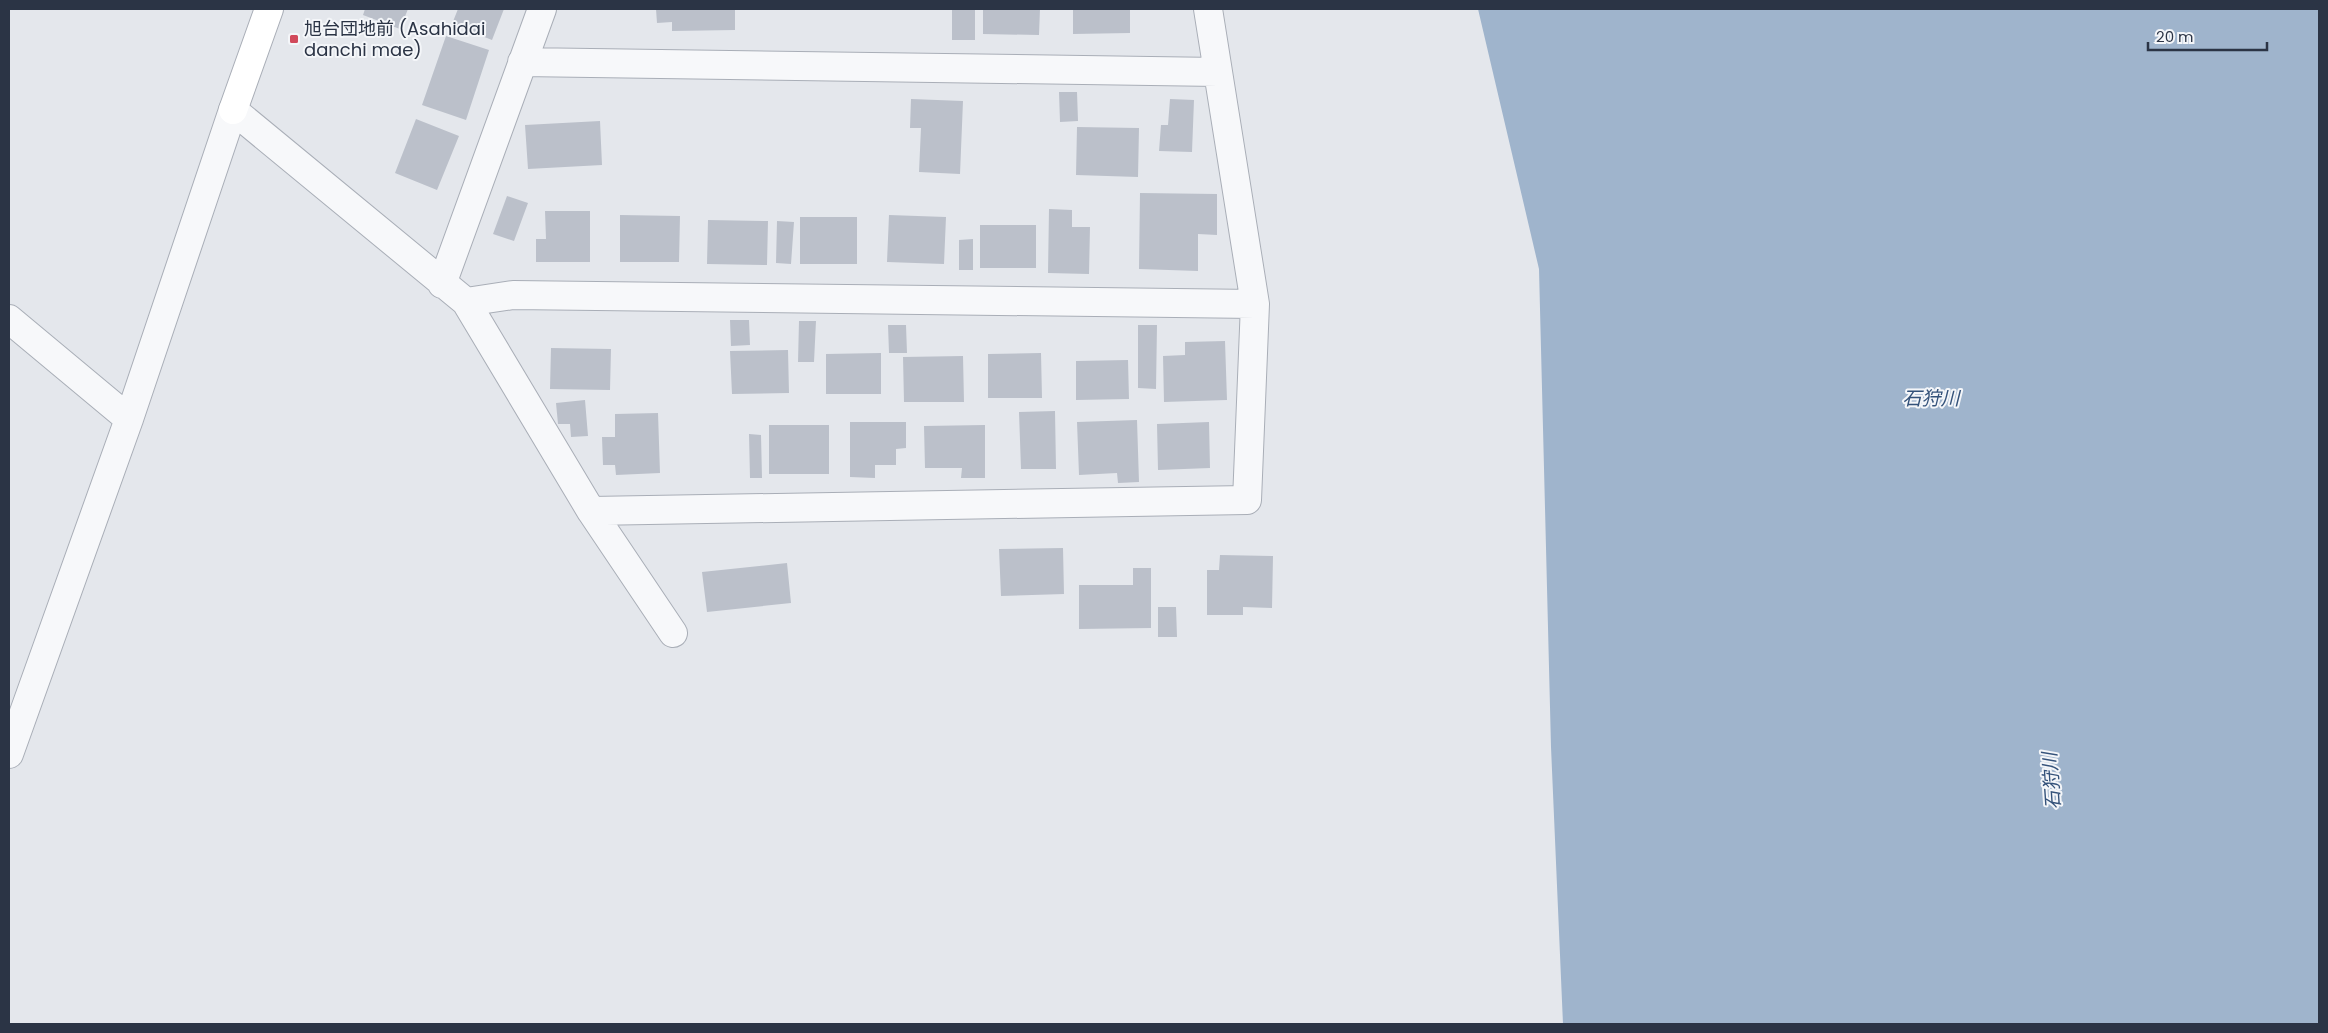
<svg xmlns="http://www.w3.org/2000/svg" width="2328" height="1033" font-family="Poppins,'Noto Sans JP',sans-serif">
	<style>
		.water { fill: #9fb4cc }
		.building { fill: #bbc0ca }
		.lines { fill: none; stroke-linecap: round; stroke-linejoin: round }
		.street-casing { stroke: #a9aeb7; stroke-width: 30 }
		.secondary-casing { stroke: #a9aeb7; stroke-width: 30 }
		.street { stroke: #f7f8fa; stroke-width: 28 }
		.secondary { stroke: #fff; stroke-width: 28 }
		.poi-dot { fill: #d1495b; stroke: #f4f6f9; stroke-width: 2 }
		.labels { text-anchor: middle; stroke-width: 4; stroke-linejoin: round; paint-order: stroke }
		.poi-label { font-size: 18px; fill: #2b3445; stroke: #f4f6f9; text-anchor: start }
		.water-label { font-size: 19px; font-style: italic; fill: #34527a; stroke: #f4f6f9 }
	</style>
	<rect width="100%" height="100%" fill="#e4e7ec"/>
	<!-- water -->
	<path class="water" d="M1478,9h841v1015h-756l-12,-277 -12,-478z"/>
	<!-- building -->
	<path class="building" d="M365,9h43l-8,20 -37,-14z
		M458,9h46l-12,31 -40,-16z
		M656,9h79v21l-63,1v-9l-15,1z
		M952,9h23v31h-23z
		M983,9h57l-1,26 -56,-1z
		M1073,9h57v24l-57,1z
		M446,36l43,14 -23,70 -44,-15z
		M1059,92h18l1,29 -18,1z
		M911,99l52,2 -3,73 -41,-2 2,-44h-11z
		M1170,99l24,1 -2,52 -33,-1 2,-26h7z
		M416,119l43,17 -22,54 -42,-17z
		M600,121l2,44 -74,4 -3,-44z
		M1077,127l62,1 -1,49 -62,-2z
		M1140,193l77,1v41l-19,-1v37l-59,-2z
		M507,196l21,7 -14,38 -21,-7z
		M1049,209l23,1v17h18l-1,47 -41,-1z
		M545,211h45v51h-54v-23h10z
		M620,215l60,1 -1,46h-59z
		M889,215l57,2 -2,47 -57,-2z
		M800,217h57v47h-57z
		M708,220l60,1 -1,44 -60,-1z
		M777,221l17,1 -3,42 -15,-1z
		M980,225h56v43h-56z
		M973,239v31h-14v-30z
		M730,320h19l1,25 -19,1z
		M799,321h17l-2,41h-16z
		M888,325h18l1,28h-18z
		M1138,325h19l-1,64 -18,-1z
		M1225,341l2,59 -63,2 -1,-46 22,-1v-13z
		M551,348l60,1 -1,41 -60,-1z
		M788,350l1,43 -57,1 -2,-43z
		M881,353v41h-55v-40z
		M1041,353l1,45h-54v-44z
		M963,356l1,46h-60l-1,-45z
		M1128,360l1,39 -53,1v-39z
		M585,400l3,36 -17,1 -1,-13h-12l-2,-21z
		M1055,411l1,58h-35l-2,-57z
		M658,413l2,60 -44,2 -1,-10h-12l-1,-28h13v-23z
		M1137,420l2,62 -21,1 -1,-10 -38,2 -2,-53z
		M850,422h56v26l-10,1v16h-21v13l-25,-1z
		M1209,422l1,46 -52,2 -1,-46z
		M769,425h60v49h-60z
		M985,425v53h-24l1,-10h-37l-1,-42z
		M749,434l12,1 1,43h-12z
		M1063,548l1,46 -63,2 -2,-47z
		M1220,555l53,1 -1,52 -29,-1v8h-36v-45h12z
		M787,563l4,40 -84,9 -5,-40z
		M1133,568h18v60l-72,1v-44h54z
		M1158,607h18l1,30h-19z"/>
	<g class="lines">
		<defs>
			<path id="street" d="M522,62l696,10
				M442,284l100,-275
				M466,302l47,-7 742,9
				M9,319l120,100
				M591,511l656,-11 8,-196 -47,-295
				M9,754l120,-335 104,-309 233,192 125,209 82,122"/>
			<path id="secondary" d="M233,110l36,-101"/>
		</defs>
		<!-- street casing -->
		<use href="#street" class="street-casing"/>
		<!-- secondary casing -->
		<use href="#secondary" class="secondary-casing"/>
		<!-- street -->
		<use href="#street" class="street"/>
		<!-- secondary -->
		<use href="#secondary" class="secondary"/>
	</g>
	<!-- markers -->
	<rect class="poi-dot" x="289" y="34" width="10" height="10" rx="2.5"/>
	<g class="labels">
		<!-- poi labels -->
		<g class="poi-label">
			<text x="304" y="35">旭台団地前 (Asahidai<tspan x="304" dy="21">danchi mae)</tspan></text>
		</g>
		<!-- water labels -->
		<g class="water-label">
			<text x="1931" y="405">石狩川</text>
			<text transform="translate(2051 781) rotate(-94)" y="7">石狩川</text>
		</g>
	</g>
	<!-- border -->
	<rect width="2328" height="1033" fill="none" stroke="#2b3445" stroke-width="20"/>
	<!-- scale -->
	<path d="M2148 42v8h119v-8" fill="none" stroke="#2b3445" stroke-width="2.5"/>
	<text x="2156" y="42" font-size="15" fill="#2b3445" stroke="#f4f6f9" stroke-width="4" paint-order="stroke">20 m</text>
</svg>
